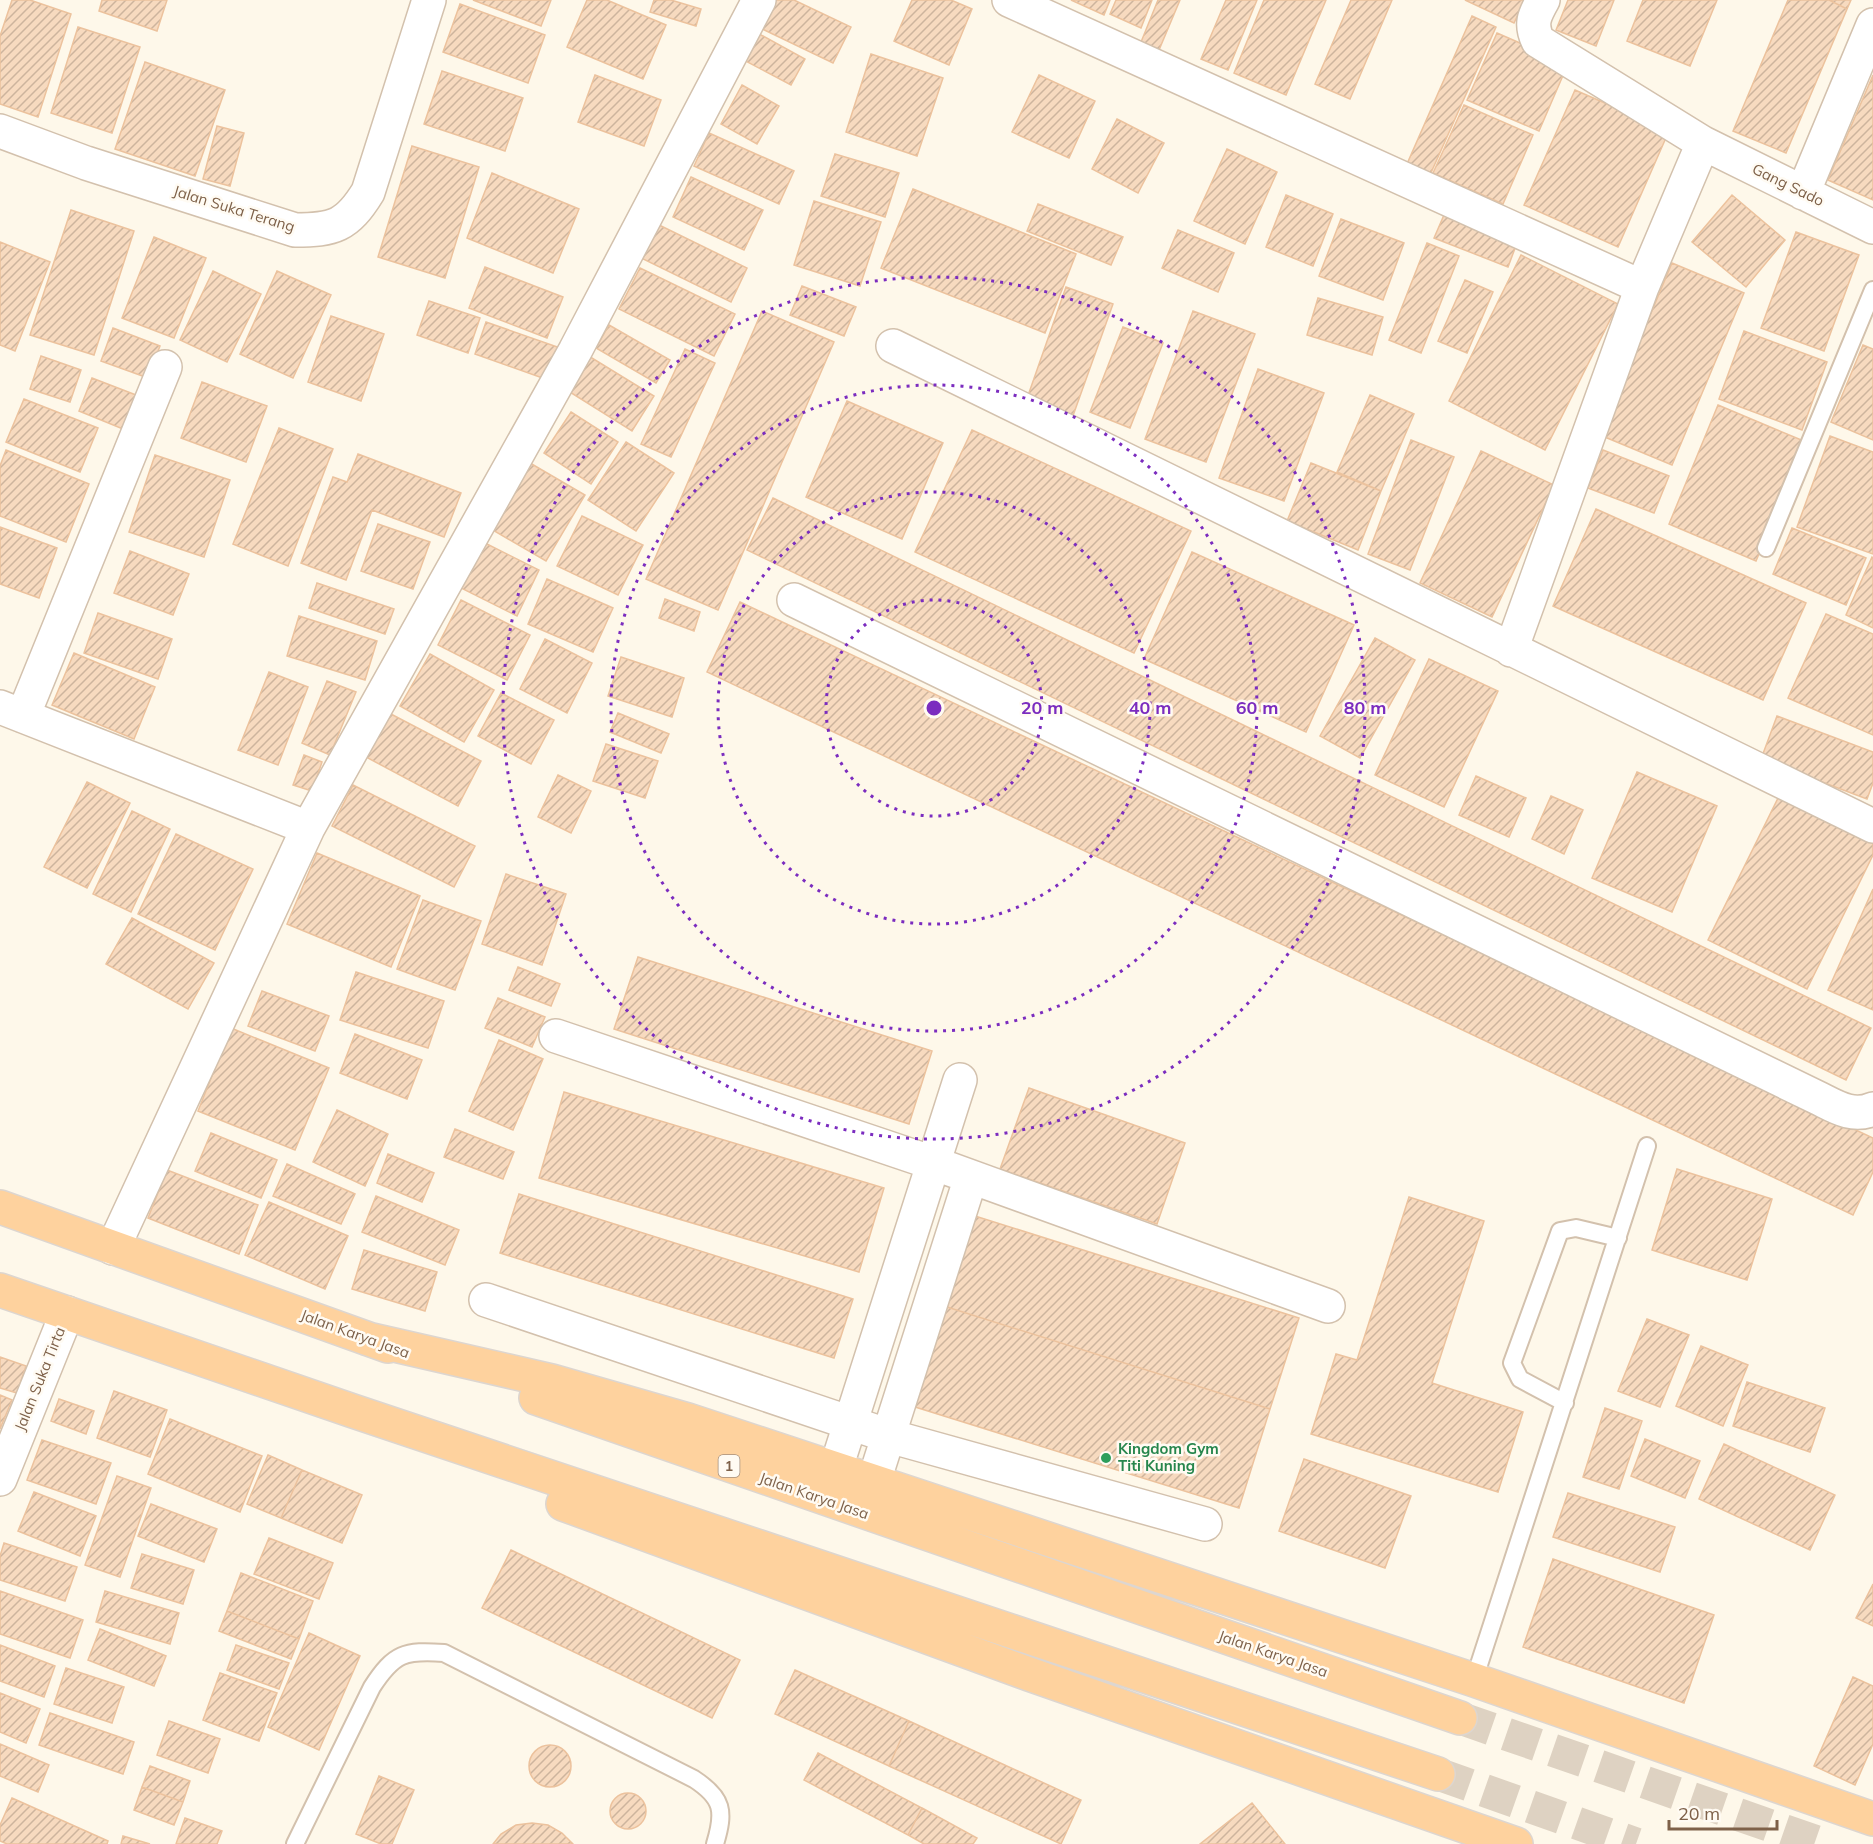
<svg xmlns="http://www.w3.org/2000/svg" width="1873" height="1844" font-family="Mulish,sans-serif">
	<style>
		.building { fill: url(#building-hatch); stroke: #ecc29d; stroke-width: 1.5 }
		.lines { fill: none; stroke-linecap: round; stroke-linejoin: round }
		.trunk-tunnel { stroke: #ded2c2; stroke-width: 33; stroke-dasharray: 33 16; stroke-linecap: butt }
		.service-casing { stroke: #d3c1ad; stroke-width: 20 }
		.minor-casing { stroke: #d3c1ad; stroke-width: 36 }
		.trunk-casing { stroke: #ddd6d0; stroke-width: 36 }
		.service { stroke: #fff; stroke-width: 16 }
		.minor { stroke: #fff; stroke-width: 33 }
		.trunk { stroke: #fed29e; stroke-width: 33 }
		.ring { fill: none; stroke: #7b2cbf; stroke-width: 3; stroke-dasharray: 3 6 }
		.leisure-dot { fill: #2e9e5b; stroke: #fffbf3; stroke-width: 2 }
		.labels { text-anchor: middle; stroke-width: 5; stroke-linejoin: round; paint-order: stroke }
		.shield { fill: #fffbf3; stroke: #a58f7c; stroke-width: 1.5 }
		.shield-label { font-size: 14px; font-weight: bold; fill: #7e6149 }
		.street-label { font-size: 15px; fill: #7e6149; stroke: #fffbf3 }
		.leisure-label { font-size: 15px; font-weight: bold; fill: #27864d; stroke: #fffbf3; text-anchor: start }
		.centre { fill: #7b2cbf; stroke: #fffbf3; stroke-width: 3 }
		.ring-label { font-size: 18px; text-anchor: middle; font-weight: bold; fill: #7b2cbf; stroke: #fffbf3; stroke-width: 5; stroke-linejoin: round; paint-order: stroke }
	</style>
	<defs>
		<pattern id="building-hatch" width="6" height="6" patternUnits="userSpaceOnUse" patternTransform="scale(1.5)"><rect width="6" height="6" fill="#f7dabf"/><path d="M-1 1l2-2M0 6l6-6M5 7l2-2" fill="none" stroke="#cdb49d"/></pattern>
	</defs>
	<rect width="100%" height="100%" fill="#fef8ea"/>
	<!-- building -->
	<path class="building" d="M12,0h18l41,14 -33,103 -38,-13v-68z
		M102,0h65l-10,31 -58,-20z
		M473,0h78l-10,26z
		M587,0h20l59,25 -23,54 -76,-32z
		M654,0h17l30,9 -5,17 -46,-14z
		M769,0h25l57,27 -18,36 -77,-37z
		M912,0h39l21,9 -23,56 -55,-24z
		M1071,0h39l-6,15z
		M1116,0h36l-11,28 -31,-14z
		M1158,0h22l-21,50 -18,-8z
		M1226,0h31l-29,70 -27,-11z
		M1264,0h62l-40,95 -52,-22z
		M1351,0h41l-42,99 -35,-15z
		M1465,0h60l-11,23z
		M1568,0h46l-18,46 -40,-16z
		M1643,0h74l-27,66 -63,-25z
		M1788,0h41l18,9 -61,144 -53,-22z
		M1829,0h22l-4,9z
		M460,4l85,31 -17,48 -85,-31z
		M1472,16l24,11 -66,148 -23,-11z
		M78,27l62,20 -28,86 -61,-20z
		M752,30l53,29 -14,26 -53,-28z
		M1497,33l71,31 -29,67 -72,-31z
		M871,54l72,24 -26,78 -71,-24z
		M145,62l80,28 -30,86 -80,-27z
		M442,71l81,27 -18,53 -81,-27z
		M595,75l66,25 -17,46 -66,-24z
		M1039,75l56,26 -26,57 -57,-26z
		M1873,75v125l-45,-20z
		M742,85l37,21 -22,38 -36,-20z
		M1575,90l94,41 -51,116 -94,-42z
		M1464,105l69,30 -30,69 -70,-31z
		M1117,119l47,24 -26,50 -46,-24z
		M217,126l27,7 -14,53 -27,-7z
		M709,133l85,38 -15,33 -85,-38z
		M412,146l67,21 -34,111 -67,-21z
		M1227,149l50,23 -32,72 -51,-23z
		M835,154l64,19 -14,44 -64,-21z
		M492,173l87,36 -26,64 -86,-35z
		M691,177l72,33 -19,40 -71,-33z
		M913,189l163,65 -31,79 -164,-65z
		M1286,195l47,19 -20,52 -47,-19z
		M1732,195l53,45 -39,47 -54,-45z
		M814,201l67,21 -21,64 -66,-21z
		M1038,204l85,33 -12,28 -84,-34z
		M71,210l63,21 -40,124 -64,-20z
		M1444,215l73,28 -9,24 -74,-29z
		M1341,219l63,24 -21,57 -64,-24z
		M655,223l92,45 -16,34 -92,-45z
		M1178,230l56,23 -16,39 -56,-24z
		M1796,232l63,23 -35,96 -63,-23z
		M154,237l52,21 -32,80 -52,-20z
		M0,242l50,20 -35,89 -15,-6z
		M1427,243l32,13 -38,97 -32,-13z
		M1521,255l97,49 -73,146 -96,-49z
		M1672,263l72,30 -72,172 -72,-30z
		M485,267l78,30 -16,41 -78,-30z
		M640,268l95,46 -21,42 -95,-47z
		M213,271l48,23 -34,68 -47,-22z
		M277,271l54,24 -38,83 -53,-24z
		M1465,280l28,12 -26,61 -29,-12z
		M802,286l54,21 -12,29 -54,-21z
		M1066,287l47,17 -43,120 -46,-17z
		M1318,298l65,19 -11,38 -65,-20z
		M429,301l51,17 -12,35 -51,-18z
		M762,311l72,31 -116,268 -72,-31z
		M1193,311l62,23 -49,128 -61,-23z
		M331,316l53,18 -23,67 -53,-19z
		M486,322l77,27 -12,32 -76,-27z
		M609,325l61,35 -14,23 -60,-35z
		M1123,327l40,16 -33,85 -40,-16z
		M113,328l47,18 -12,32 -47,-17z
		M1744,331l83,31 -25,68 -83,-31z
		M1863,345l10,4v91l-42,-18z
		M685,349l30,14 -44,94 -30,-13z
		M587,355l67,41 -22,35 -67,-42z
		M41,356l40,14 -11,32 -40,-13z
		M1258,369l66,24 -40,108 -65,-23z
		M92,378l44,17 -13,34 -44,-18z
		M202,382l65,24 -21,56 -65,-24z
		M1370,395l44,19 -33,77 -44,-19z
		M24,399l74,29 -18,44 -74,-30z
		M847,401l96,42 -41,96 -96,-42z
		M1718,405l88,37 -50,119 -87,-37z
		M571,412l47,30 -27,42 -47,-31z
		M279,428l54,21 -45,117 -55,-22z
		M972,430l219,101 -57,122 -219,-101z
		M1830,436l43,16v102l-76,-27z
		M1411,440l43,17 -44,113 -42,-16z
		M626,442l48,31 -38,58 -48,-31z
		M6,450l83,34 -23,58 -66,-26v-50z
		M1603,450l66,26 -15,37 -66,-25z
		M1481,451l73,34 -62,132 -72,-34z
		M358,454l103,39 -17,44 -72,-27 -26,70 -45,-17 32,-86 14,5z
		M155,455l75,25 -26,77 -75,-25z
		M530,463l55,32 -39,66 -55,-32z
		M1311,463l70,28 -23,59 -71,-29z
		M773,498l1098,530 -25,52 -1099,-530z
		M1596,509l210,94 -43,97 -210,-94z
		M582,516l61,29 -25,50 -61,-29z
		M378,524l52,18 -17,47 -52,-18z
		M0,527l57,21 -18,50 -39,-14z
		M1792,528l74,30 -20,47 -73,-31z
		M481,541l58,29 -22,46 -58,-29z
		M130,551l59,23 -16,41 -59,-22z
		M1192,552l162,73 -48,107 -162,-73z
		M1872,557l1,1v70l-27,-13z
		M547,579l66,29 -20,44 -65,-28z
		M317,583l77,26 -9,25 -76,-26z
		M665,599l35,13 -6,19 -35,-13z
		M461,600l69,35 -23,45 -69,-35z
		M740,602l1133,536v34l-20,43 -1146,-543z
		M98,613l74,26 -14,40 -74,-26z
		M1826,614l47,20v101l-85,-37z
		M299,616l78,25 -12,39 -78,-24z
		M1375,638l40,22 -55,98 -40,-22z
		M545,639l47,24 -25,50 -47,-24z
		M74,653l81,34 -21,52 -82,-34z
		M430,654l64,36 -30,52 -64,-36z
		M621,657l63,21 -12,39 -64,-21z
		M1429,659l69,32 -54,116 -69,-32z
		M269,672l39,15 -30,78 -40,-15z
		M327,681l29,11 -26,63 -28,-12z
		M501,693l53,27 -23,44 -53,-28z
		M389,713l92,48 -23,45 -92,-49z
		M618,713l51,21 -8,19 -51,-21z
		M1777,716l96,36v31l-6,16 -106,-40z
		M606,744l52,17 -13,37 -52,-17z
		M304,755l18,7 -10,29 -19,-6z
		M1637,772l80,34 -45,106 -80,-34z
		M558,775l33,16 -20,42 -33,-16z
		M1476,776l50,22 -17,39 -50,-22z
		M87,782l43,21 -43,85 -43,-21z
		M353,785l122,61 -21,41 -122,-61z
		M1780,794l93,46v15l-66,134 -99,-49z
		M1551,796l32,14 -19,44 -32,-15z
		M132,811l38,18 -39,83 -38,-18z
		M176,834l77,35 -38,81 -77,-36z
		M317,853l103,43 -29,71 -104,-43z
		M506,874l60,20 -24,71 -60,-21z
		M1873,889v121l-45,-20z
		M423,900l58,21 -26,69 -58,-21z
		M132,918l82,45 -26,46 -82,-45z
		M638,957l294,94 -23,73 -295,-95z
		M518,967l42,17 -9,22 -42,-16z
		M356,972l88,29 -16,47 -88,-28z
		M262,991l67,25 -14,35 -67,-25z
		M498,998l47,19 -13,30 -47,-19z
		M231,1028l98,40 -34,82 -97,-39z
		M355,1034l67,26 -15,39 -67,-26z
		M499,1040l44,19 -30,71 -44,-19z
		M1029,1088l156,55 -28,81 -157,-55z
		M564,1092l320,96 -25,84 -320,-94z
		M337,1110l51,24 -23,52 -52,-24z
		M455,1129l59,23 -11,27 -59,-22z
		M211,1133l66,27 -16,38 -66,-27z
		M388,1154l46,19 -12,29 -45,-19z
		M287,1164l68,30 -14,30 -68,-28z
		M1677,1169l95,30 -25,81 -95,-30z
		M167,1170l91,35 -19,49 -91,-36z
		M519,1194l334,105 -19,59 -334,-105z
		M376,1196l83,34 -14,35 -83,-33z
		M1409,1197l75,24 -52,162 91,29 -25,80 -187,-58 25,-80 21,6z
		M269,1202l79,34 -23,53 -80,-34z
		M975,1216l324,102 -29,91 -323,-102z
		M364,1250l73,22 -12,39 -73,-22z
		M947,1307l323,102 -31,99 -324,-101z
		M1647,1319l42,16 -29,72 -42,-16z
		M1701,1346l47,19 -25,61 -47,-20z
		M0,1357l26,9 -9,27 -17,-5z
		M1747,1382l78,26 -15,44 -77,-26z
		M114,1391l53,19 -17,47 -53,-19z
		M0,1395l12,5 -12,29z
		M59,1399l35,12 -8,23 -35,-13z
		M1605,1408l37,13 -23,68 -36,-12z
		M170,1419l92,37 -22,56 -92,-38z
		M1645,1439l55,22 -15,37 -54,-22z
		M42,1440l69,23 -15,41 -69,-24z
		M1724,1444l111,51 -25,55 -111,-51z
		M268,1455l34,15 -21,48 -34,-14z
		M1304,1459l107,37 -26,72 -106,-37z
		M302,1470l60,25 -20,48 -61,-25z
		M117,1476l34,12 -31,89 -35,-12z
		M34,1492l62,24 -16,40 -62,-25z
		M1568,1493l107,34 -15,45 -107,-35z
		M151,1504l66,25 -13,33 -66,-26z
		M269,1538l64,25 -14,36 -65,-25z
		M4,1543l73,24 -12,34 -65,-21v-24z
		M511,1550l229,110 -28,58 -230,-110z
		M142,1554l52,16 -11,34 -52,-16z
		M1553,1559l161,56 -30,88 -161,-56z
		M241,1573l72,28 -14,38 -72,-28z
		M1873,1584v42l-17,-8z
		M0,1591l83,29 -13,38 -70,-24z
		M105,1591l74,22 -9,31 -74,-22z
		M227,1611l72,28 -8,20 -72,-28z
		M100,1629l66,27 -12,30 -66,-26z
		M309,1633l51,23 -41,94 -51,-23z
		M0,1645l55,21 -11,31 -44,-16z
		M236,1645l53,18 -10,26 -52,-19z
		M66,1668l58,19 -12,36 -58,-19z
		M795,1670l114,51 -20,45 -114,-52z
		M220,1673l57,20 -18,48 -56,-21z
		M1853,1677l20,9v58l-18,41 -41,-19z
		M0,1693l40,16 -14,34 -26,-11z
		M50,1713l84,29 -11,32 -84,-29z
		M169,1721l51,18 -12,34 -51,-18z
		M909,1721l172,79 -20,44 -172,-78z
		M0,1744l49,21 -11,27 -38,-16z
		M529 1766a21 21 0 1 1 42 0a21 21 0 1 1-42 0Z
		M818,1753l104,55 -14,27 -104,-55z
		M150,1766l40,15 -7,21 -41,-15z
		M379,1776l35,14 -22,54h-11l-25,-10z
		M142,1787l41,15 -9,23 -40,-15z
		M610 1811a18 18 0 1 1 36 0a18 18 0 1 1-36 0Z
		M12,1798l96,43 -1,3h-100l-7,-3v-16z
		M1252,1803l33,41h-85z
		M922,1808l55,30 -4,6h-49l-16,-9z
		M185,1818l37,13 -5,13h-41z
		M532,1823l16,2 14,8 11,11h-80l8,-10 15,-9z
		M123,1836l27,8h-29z"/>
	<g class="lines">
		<!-- trunk-tunnel -->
		<path class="trunk-tunnel" d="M1460,1718l363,126
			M1438,1774l198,70"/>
		<defs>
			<path id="service" d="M1766,548l107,-258
				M1565,1403l-45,-24 -8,-16 48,-132 16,-3 42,10
				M1474,1680l173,-534
				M295,1844l77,-157c22,-34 33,-37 72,-34l250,126c29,19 31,32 21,65"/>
			<path id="minor" d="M1009,0l633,287
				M1543,0c-9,16 -13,24 -5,41l165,102 170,84
				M0,131l86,32 209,67c39,0 52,-4 73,-38l61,-192
				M1803,193l70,-168
				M893,346l980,480
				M794,600l1024,498c18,9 35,20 55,11
				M1511,650l131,-363 61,-144
				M0,707l308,121
				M23,716l142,-349
				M556,1036l377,127 395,143
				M113,1248l195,-420 267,-477 184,-351
				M486,1300l403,136 316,88
				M836,1468l124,-388
				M0,1479l67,-166
				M874,1481l97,-304"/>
			<path id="trunk" d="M0,1207l388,139
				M0,1290l353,121 1085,363
				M368,1339l184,42 136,39 786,260 399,139
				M536,1398l924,320
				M563,1504l466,170 487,170"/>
		</defs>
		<!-- service casing -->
		<use href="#service" class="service-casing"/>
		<!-- minor casing -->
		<use href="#minor" class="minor-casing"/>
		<!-- trunk casing -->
		<use href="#trunk" class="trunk-casing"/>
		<!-- service -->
		<use href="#service" class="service"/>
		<!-- minor -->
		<use href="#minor" class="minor"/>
		<!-- trunk -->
		<use href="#trunk" class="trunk"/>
	</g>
	<!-- distance rings -->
	<g class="ring">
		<circle cx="934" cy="708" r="108"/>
		<circle cx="934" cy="708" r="216"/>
		<circle cx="934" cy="708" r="323"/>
		<circle cx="934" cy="708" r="431"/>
	</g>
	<!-- markers -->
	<circle class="leisure-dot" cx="1106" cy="1458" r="6"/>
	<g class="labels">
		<!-- shield labels -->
		<rect class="shield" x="718.5" y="1455" width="21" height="22" rx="4.5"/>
		<g class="shield-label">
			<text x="729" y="1471">1</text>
		</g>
		<!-- street labels -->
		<g class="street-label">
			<text transform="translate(1788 185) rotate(26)" y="5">Gang Sado</text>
			<text transform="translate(234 209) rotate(17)" y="5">Jalan Suka Terang</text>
			<text transform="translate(355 1334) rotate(20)" y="5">Jalan Karya Jasa</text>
			<text transform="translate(40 1379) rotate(-68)" y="5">Jalan Suka Tirta</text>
			<text transform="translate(814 1496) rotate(19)" y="5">Jalan Karya Jasa</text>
			<text transform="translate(1273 1654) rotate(19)" y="5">Jalan Karya Jasa</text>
		</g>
		<!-- leisure labels -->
		<g class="leisure-label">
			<text x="1118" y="1454">Kingdom Gym<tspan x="1118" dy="17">Titi Kuning</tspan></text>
		</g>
	</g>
	<circle cx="934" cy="708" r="9" class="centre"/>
	<g class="ring-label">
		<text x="1042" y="714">20 m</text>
		<text x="1150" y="714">40 m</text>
		<text x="1257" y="714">60 m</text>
		<text x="1365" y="714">80 m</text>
	</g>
	<!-- scale -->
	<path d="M1669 1820v9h108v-9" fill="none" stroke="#7e6149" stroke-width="3"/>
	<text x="1678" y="1820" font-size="18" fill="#7e6149" stroke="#fffbf3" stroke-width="4.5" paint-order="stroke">20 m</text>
</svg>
